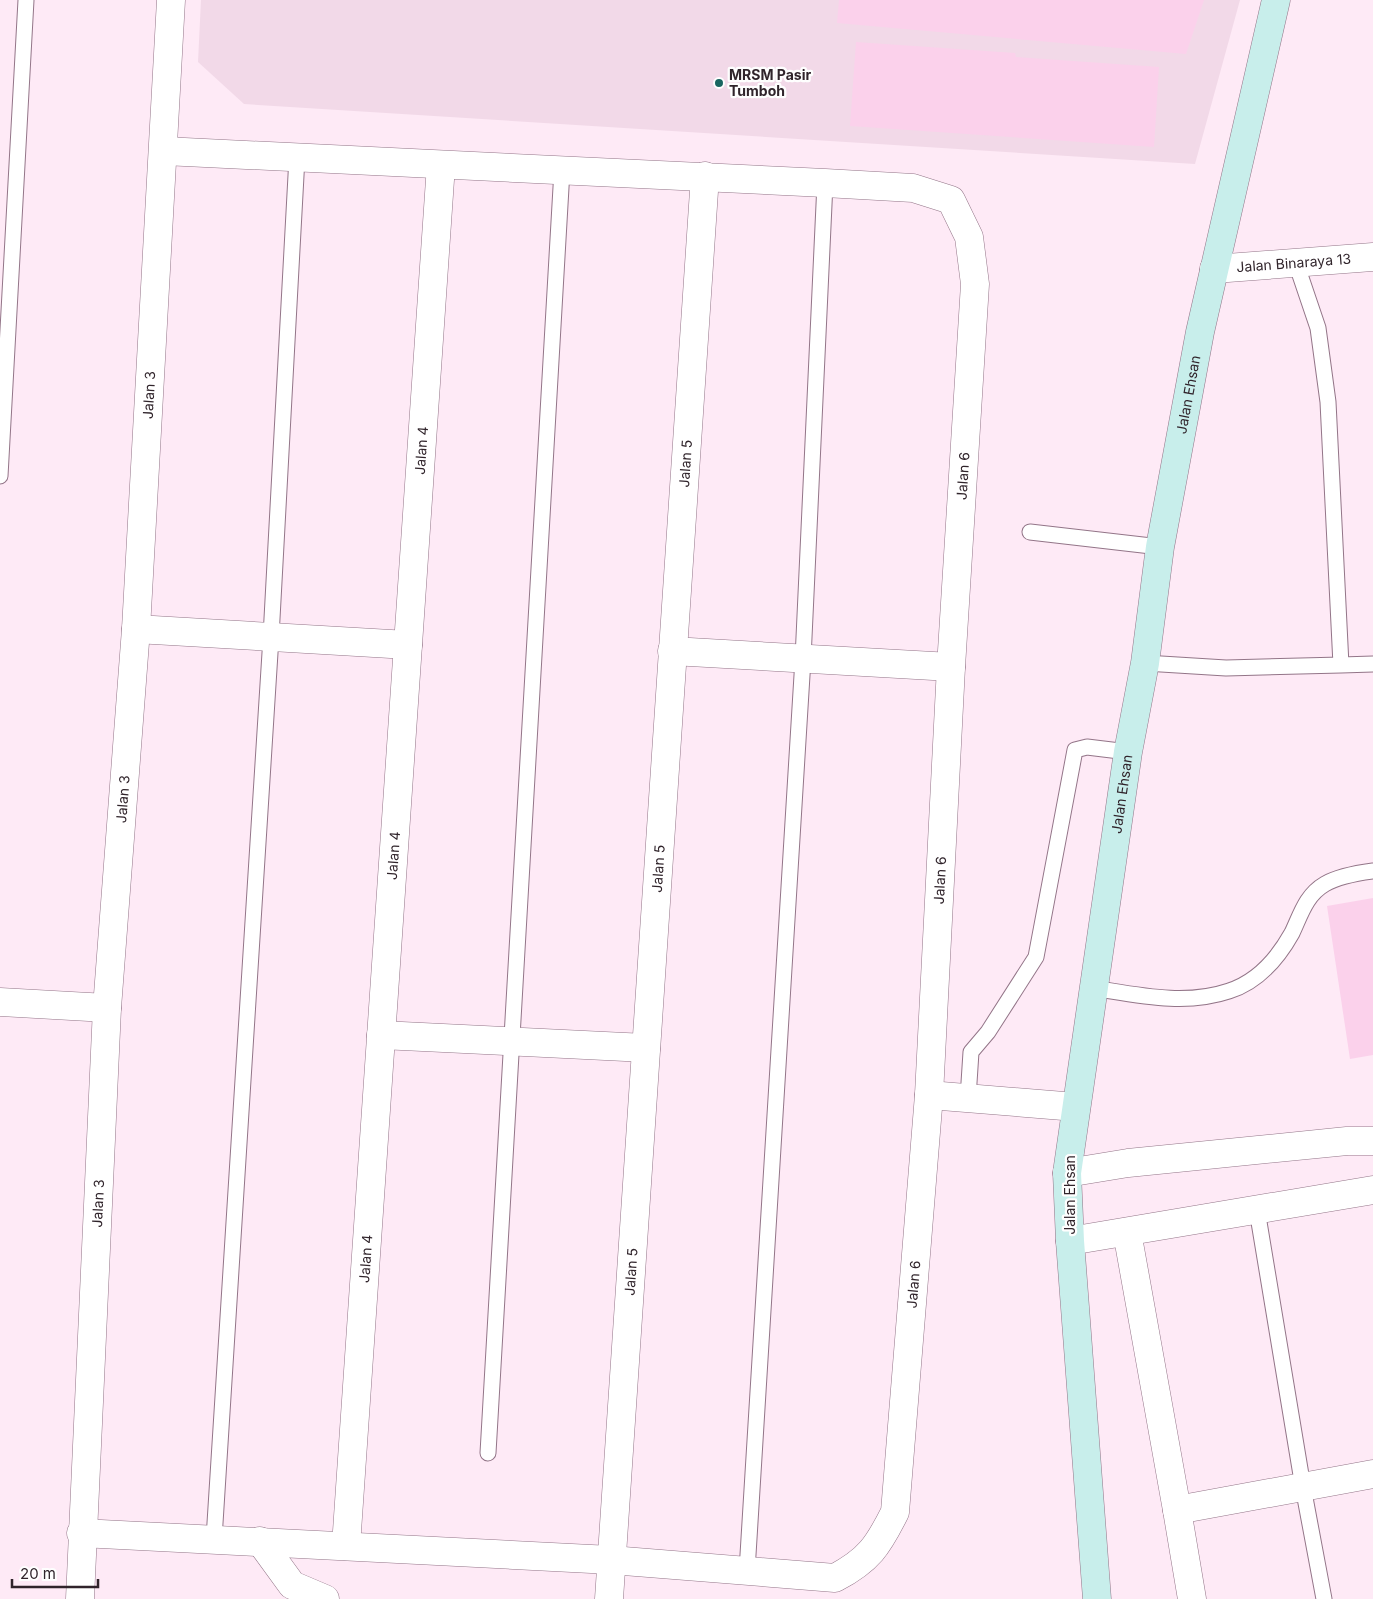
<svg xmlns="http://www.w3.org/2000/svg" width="1373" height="1599" font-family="Inter,sans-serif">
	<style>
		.built { fill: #f2d9e8 }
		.green { fill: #fbd1eb }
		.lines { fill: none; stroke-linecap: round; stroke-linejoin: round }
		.lane-casing { stroke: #937588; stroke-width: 17 }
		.street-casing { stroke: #937588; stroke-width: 29 }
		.secondary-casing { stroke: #937588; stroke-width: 29 }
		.lane { stroke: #fff; stroke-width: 15 }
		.street { stroke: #fff; stroke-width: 28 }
		.secondary { stroke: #c8eeeb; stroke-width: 28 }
		.poi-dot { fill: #1a6661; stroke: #fefefe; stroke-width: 2 }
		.labels { text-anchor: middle; stroke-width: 4.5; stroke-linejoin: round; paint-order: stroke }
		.poi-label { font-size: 14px; font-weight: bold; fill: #30242b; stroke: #fefefe; text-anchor: start }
		.street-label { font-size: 14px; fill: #30242b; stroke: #fefefe }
	</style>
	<rect width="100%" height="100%" fill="#feeaf6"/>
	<!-- built -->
	<path class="built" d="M201,0h1039l-45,164 -951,-60 -46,-42z"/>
	<!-- green -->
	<path class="green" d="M839,0h365l-18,54 -349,-31z
		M856,42l159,11 1,4 143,10 -5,80 -304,-21z
		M1373,898v157l-23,4 -23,-153z"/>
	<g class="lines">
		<defs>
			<path id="lane" d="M0,476l26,-476
				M1030,532l130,15
				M1145,663l81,5 115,-3 -13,-263 -10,-74 -22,-65
				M1341,665l32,-1
				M1093,988c45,7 92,18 136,3 28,-9 49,-33 63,-58 9,-19 14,-38 33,-49 14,-8 33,-11 48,-13
				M968,1098l3,-46 17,-20 48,-75 39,-207 12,-3 41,5
				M1257,1210l46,277 21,112
				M488,1453l74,-1283
				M214,1539l57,-902 26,-480
				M747,1571l56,-912 22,-476"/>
			<g id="street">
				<path id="s1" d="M1214,269l159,-12"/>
				<path d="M136,629l272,16"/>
				<path d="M672,651l279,16"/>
				<path d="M0,1002l107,6"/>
				<path d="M381,1035l265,13"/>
				<path d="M929,1095l147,12"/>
				<path d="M1067,1173l61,-10 219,-22h26"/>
				<path d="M1127,1232l50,278 196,-36"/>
				<path d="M1070,1241l303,-51"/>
				<path d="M1177,1510l15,89"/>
				<path id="s2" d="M81,1533l530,27 224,18c34,-18 43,-32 60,-66l34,-417 22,-428 24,-383 -6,-47 -18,-37 -38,-12 -88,-5 -661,-32"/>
				<path d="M260,1541l32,44 33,14"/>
				<path id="s3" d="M346,1546l95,-1381"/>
				<path id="s4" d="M80,1599l27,-591 29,-379 35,-629"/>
				<path id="s5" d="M609,1599l96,-1423"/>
			</g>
			<g id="secondary">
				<path id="s6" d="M1097,1599l-27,-358 -3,-68 61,-421 17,-89 15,-116 40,-215 76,-332"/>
			</g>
		</defs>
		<!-- lane casing -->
		<use href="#lane" class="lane-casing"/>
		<!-- street casing -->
		<use href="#street" class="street-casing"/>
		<!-- secondary casing -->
		<use href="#secondary" class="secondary-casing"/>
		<!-- lane -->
		<use href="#lane" class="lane"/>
		<!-- street -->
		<use href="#street" class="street"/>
		<!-- secondary -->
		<use href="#secondary" class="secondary"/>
	</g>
	<!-- markers -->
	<circle class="poi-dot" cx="719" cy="83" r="5"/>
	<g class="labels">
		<!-- poi labels -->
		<g class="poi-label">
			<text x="729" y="80">MRSM Pasir<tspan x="729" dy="16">Tumboh</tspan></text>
		</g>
		<!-- street labels -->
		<g class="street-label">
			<text dy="5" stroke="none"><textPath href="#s1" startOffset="80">Jalan Binaraya 13</textPath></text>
			<text dy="5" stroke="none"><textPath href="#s4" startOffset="1206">Jalan 3</textPath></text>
			<text dy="5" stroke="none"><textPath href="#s6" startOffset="1215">Jalan Ehsan</textPath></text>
			<text dy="5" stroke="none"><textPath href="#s3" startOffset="1098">Jalan 4</textPath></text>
			<text dy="5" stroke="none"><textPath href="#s5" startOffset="1138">Jalan 5</textPath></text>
			<text dy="5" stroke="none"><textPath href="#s2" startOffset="1885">Jalan 6</textPath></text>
			<text dy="5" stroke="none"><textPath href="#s6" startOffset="810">Jalan Ehsan</textPath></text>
			<text dy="5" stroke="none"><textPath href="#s4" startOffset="801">Jalan 3</textPath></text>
			<text dy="5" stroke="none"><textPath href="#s3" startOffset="692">Jalan 4</textPath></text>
			<text dy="5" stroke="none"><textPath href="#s5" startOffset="732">Jalan 5</textPath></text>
			<text dy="5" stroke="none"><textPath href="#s2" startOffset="1480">Jalan 6</textPath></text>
			<text transform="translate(1070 1195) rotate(-90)" y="5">Jalan Ehsan</text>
			<text dy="5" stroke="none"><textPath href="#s4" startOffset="396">Jalan 3</textPath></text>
			<text dy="5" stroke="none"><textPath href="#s3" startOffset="288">Jalan 4</textPath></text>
			<text dy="5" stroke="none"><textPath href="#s5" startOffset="328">Jalan 5</textPath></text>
			<text dy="5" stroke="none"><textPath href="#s2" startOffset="1075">Jalan 6</textPath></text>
		</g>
	</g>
	<!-- scale -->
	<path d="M12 1579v8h86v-8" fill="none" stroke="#30242b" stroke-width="2.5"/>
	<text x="20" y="1579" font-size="15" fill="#30242b" stroke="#fefefe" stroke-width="4" paint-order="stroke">20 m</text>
</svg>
